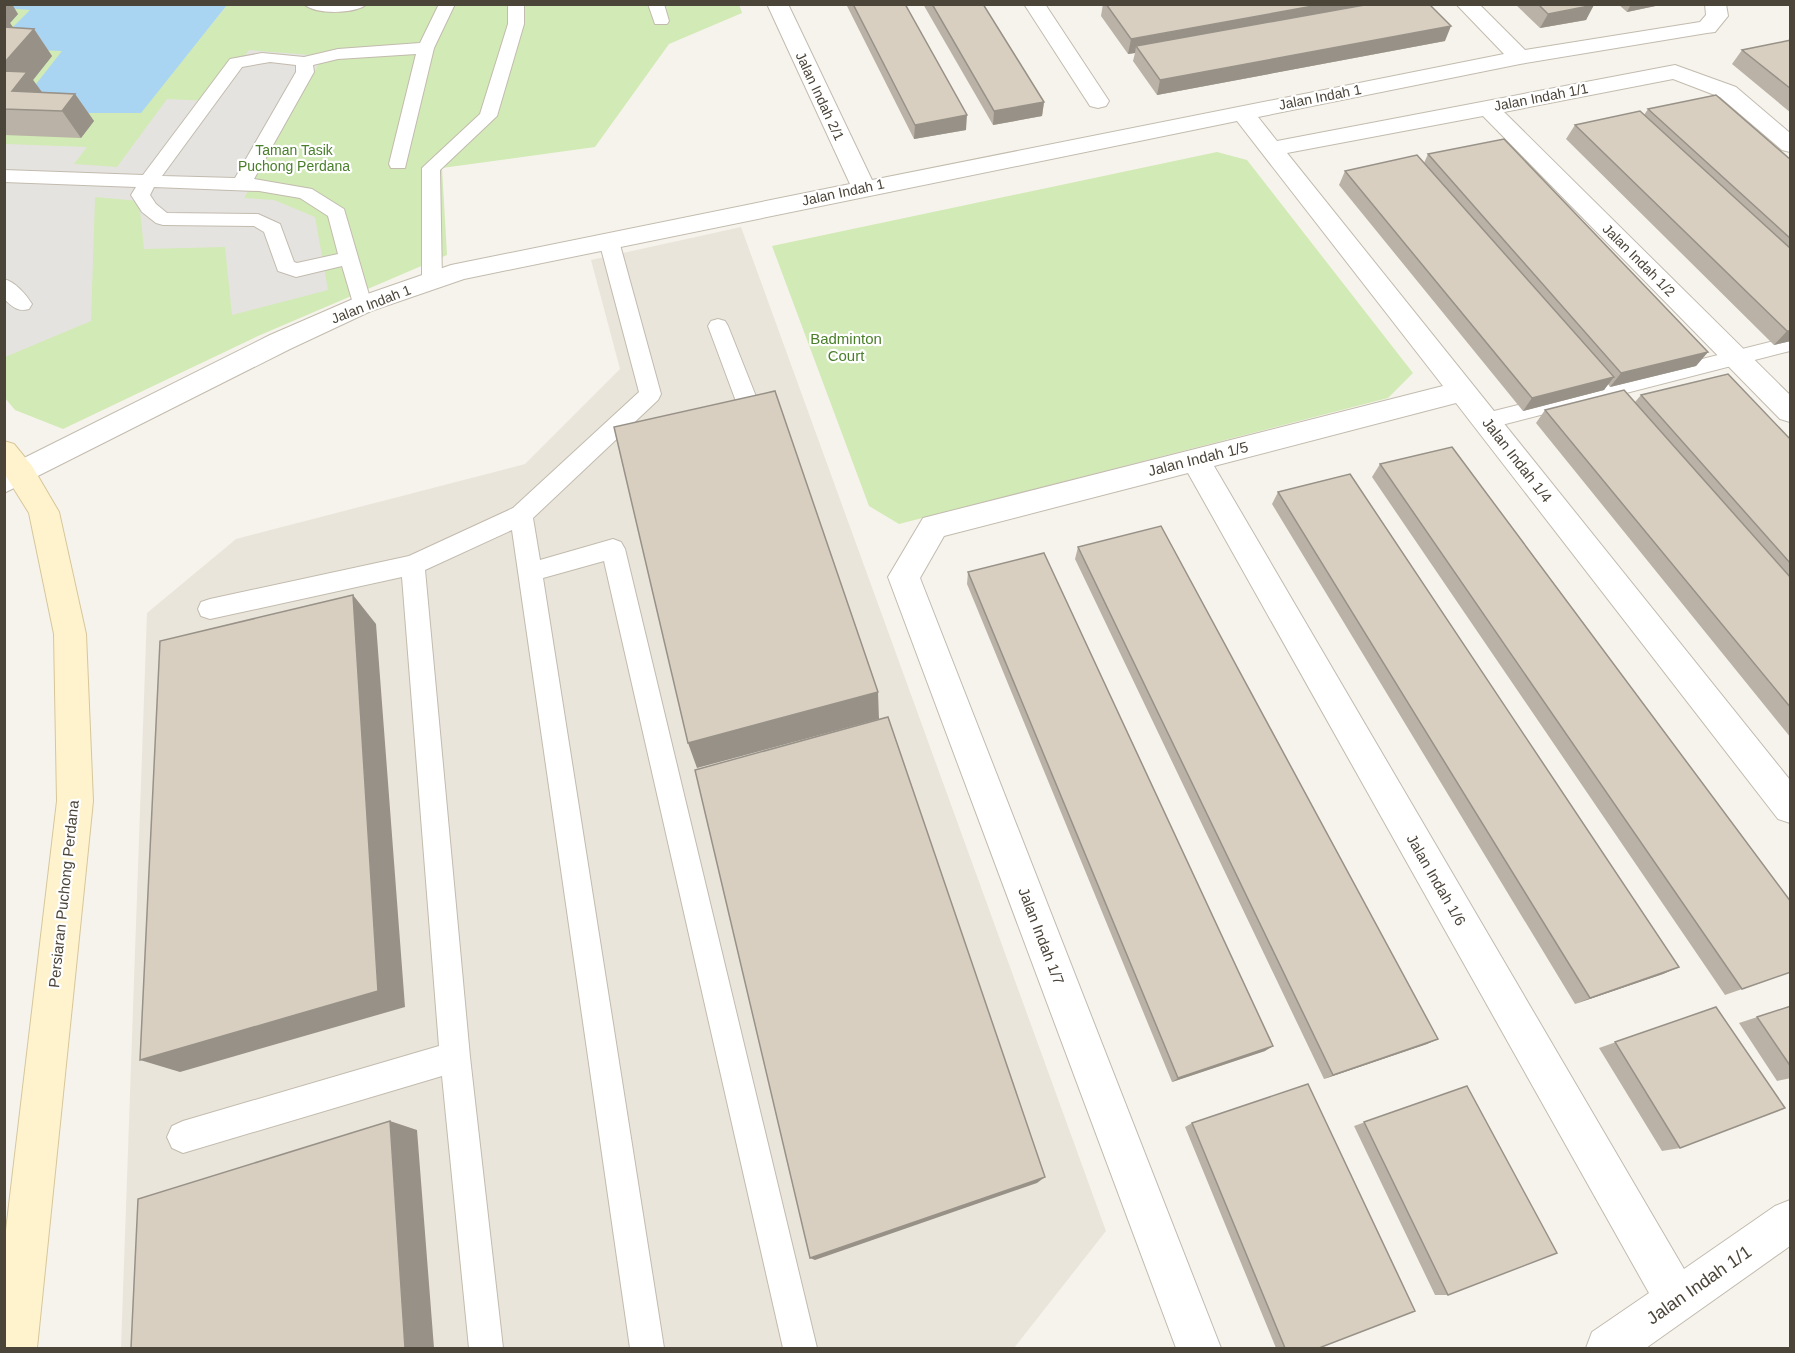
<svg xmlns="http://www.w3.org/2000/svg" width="1795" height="1353" font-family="Helvetica,sans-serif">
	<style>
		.residential { fill: #eae5da }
		.green { fill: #d2eab5 }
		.parking { fill: #e5e3e0 }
		.water { fill: #a9d4f2 }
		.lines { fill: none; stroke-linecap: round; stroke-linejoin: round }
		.lane-casing { stroke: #c2bbae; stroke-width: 2 }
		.street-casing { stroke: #c2bbae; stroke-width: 2 }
		.secondary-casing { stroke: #d6c79b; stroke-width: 2 }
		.lane { fill: #fff; fill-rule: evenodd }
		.street { fill: #fff; fill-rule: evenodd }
		.secondary { fill: #fff3cd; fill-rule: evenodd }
		.wall { fill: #bab2a6 }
		.shaded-wall { fill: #979187 }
		.building { fill: #d8cfc1; stroke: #979187; stroke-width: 1.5 }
		.labels { text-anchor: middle; stroke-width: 4.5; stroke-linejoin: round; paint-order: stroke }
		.far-street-label { font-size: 14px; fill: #4b4439; stroke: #fff }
		.far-park-label { font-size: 14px; fill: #4a7f2a; stroke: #fff }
		.park-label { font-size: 15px; fill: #4a7f2a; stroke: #fff }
		.street-label { font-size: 15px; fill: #4b4439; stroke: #fff }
		.near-street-label { font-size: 18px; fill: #4b4439; stroke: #fff }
	</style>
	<rect width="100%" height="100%" fill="#f6f3ec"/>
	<!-- residential -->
	<path class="residential" d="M741,227l365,1004 -92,117h-893l26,-735 89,-74 289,-75 95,-95 -29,-109z"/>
	<!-- green -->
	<path class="green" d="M739,4l3,9 -73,31 -74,103 -153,21 5,87 -189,81 -195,93 -48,-19 -10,-12 -1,-390 26,1 111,103 86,-107z
		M1217,152l30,8 166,213 -25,25 -489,126 -30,-18 -97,-260z"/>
	<!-- parking -->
	<path class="parking" d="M249,50l74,6 -79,142 30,2 41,17 13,73 -96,25 -7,-68 -81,2 -5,-48 -44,-4 -4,124 -86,36v-213l82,3 -13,17 43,3 50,-68 43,2z"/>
	<!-- water -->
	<path class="water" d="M5,4l222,1 -86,108h-93l13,-20h-32l33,-42 -47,-2 -5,-19 20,-20 -25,-2z"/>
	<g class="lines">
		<defs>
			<path id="lane" d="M304,4h63c-11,10 -52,11 -63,0z
				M439,4h16l-21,44 -29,120h-14l-2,-4 27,-110 -78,5 -25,6 1,7 -60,107 58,10 32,20 28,96 -3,5 -7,2 -7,-2 -13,-44 -46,11 -18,-6 -14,-39 -10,-6 -91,-1 -7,-2 -14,-11 -11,-17 5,-8 -132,-5v-12l139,5 87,-116 32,-6 42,4 34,-8 82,-6zM270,62l26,3v7l-61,106 -73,-2 80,-109zM154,187l105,4 41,7 28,18 10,38 -41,9 -3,-1 -14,-38 -22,-10 -91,-1 -11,-9 -6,-9z
				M508,4h16v20l-27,92 -57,54 2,111 -3,5 -7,2 -7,-2 -3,-5v-113l58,-54 28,-90z
				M648,4h16l5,17 -2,3h-12z
				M609,235l7,1 3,5 42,153 -3,6 -125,118 7,42 73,-21 8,3 4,7 192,799h-34l-179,-787 -61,17 121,770h-34l-118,-818 -87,40 45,487 33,291h-34l-27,-272 -259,77 -11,-5 -5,-11 5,-11 11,-5 256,-75 -37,-469 -192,42 -9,-3 -3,-7 3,-7 9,-3 199,-43 104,-48 126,-116 -40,-151 3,-5z
				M4,279c11,3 22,15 28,25l-3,5c-12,3 -16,-2 -25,-10z
				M718,319l7,2 3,5 33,83 -3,6 -30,7 -8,-2 -3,-6 3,-6 17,-4 -29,-78 3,-5z
				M1790,337v14l-304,78 -8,-2 -3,-6 3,-6z"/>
			<path id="street" d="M767,4h21l84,176 632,-126 -48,-50h23l46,46 175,-28 6,-7 -1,-11h21l2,12 -13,16 -8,1 -187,31 -262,53 19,24 398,-76 61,22 54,46v19l-8,-2 -62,-53 -47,-18 -169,33 286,283v27l-10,-3 -297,-303 -196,37 503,627v43l-12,-4 -322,-416 -242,63 470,803 91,-63 15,-6v46l-144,102h-60l6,-16 57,-39 -461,-820 -244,63 -24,42 301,770h-45l-288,-771 35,-59 520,-132 -206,-265 -773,158 -93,32 -81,38 -286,144v-25l266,-133 83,-36 98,-34 399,-81z
				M1024,4h21l64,97 -3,5 -8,2 -8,-2z"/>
			<path id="secondary" d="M4,441l10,3 18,22 27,46 27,122 7,167 -56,547h-33v-101l53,-446 -3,-167 -25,-121 -25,-40z"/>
		</defs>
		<!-- lane casing -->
		<use href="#lane" class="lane-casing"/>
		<!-- street casing -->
		<use href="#street" class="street-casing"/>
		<!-- secondary casing -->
		<use href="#secondary" class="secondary-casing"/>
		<!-- lane -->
		<use href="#lane" class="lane"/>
		<!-- street -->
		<use href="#street" class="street"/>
		<!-- secondary -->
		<use href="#secondary" class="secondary"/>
	</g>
	<!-- wall -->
	<path class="wall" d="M4,4l14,10 -8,9 3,5 21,1 18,27 -19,24 9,12 33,2 19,27 -13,17 -77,-3z
		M846,4h59l61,126 -52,9z
		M923,4h60l61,98 -2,14 -49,9z
		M1103,4h326l16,37 -288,54 -24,-34 2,-8 -7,1 -27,-38z
		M1515,4h78l-7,16 -46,8z
		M1618,4h47l-38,8z
		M1791,40v73l-59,-49 10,-14z
		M1648,109l143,51v181l-17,4 -208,-206 9,-14 69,-10z
		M1428,154l280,198 -12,14 -86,21 -2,-3 -4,6 -81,21 -184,-226 6,-14 79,-8z
		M1641,395l150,45v298l-255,-315 9,-13 90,-8z
		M1380,464l411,508 -66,23 -353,-518z
		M1278,492l401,475 -16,7 -88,30 -303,-500z
		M1078,547l360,492 -11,5 -103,35 -249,-520z
		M968,572l297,479 -93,31 -205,-498z
		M1791,1006v72l-14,3 -38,-58z
		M1716,1007l-36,141 -18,3 -63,-103z
		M1467,1086l-19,209h-13l-81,-169z
		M1192,1123l127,225h-43l-91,-221z"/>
	<!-- shaded-wall -->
	<path class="shaded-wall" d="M4,4h8l6,10 -8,9 7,10 -13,15z
		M1324,4h76l-264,42 -1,7 -7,1 3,-15z
		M1631,4h34l-38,8z
		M1594,5l-8,15 -46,8 8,-14z
		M1451,26l-6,15 -288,54 3,-15z
		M34,29l18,27 -19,24 14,19 -22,11 -21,-31v-16z
		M75,94l19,27 -13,17 -19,-27z
		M1044,102l-2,14 -49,9 1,-14z
		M967,115l-1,15 -52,9 1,-14z
		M1787,331h4v10l-17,4z
		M1708,352l-12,14 -86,21 11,-14z
		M1614,377l-10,13 -81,21 9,-13z
		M353,595l23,29 29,383 -225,65 -40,-12z
		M878,692l1,27 -182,49 -9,-25z
		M1679,967l-16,7 -88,30 15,-6z
		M1438,1039l-11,5 -103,35 9,-4z
		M1273,1046l-8,5 -93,31 6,-4z
		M390,1121l27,9 17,218h-29z
		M1045,1177l-8,6 -222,77 -5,-2z"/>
	<!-- building -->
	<path class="building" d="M853,4h52l62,111 -52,10z
		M932,4h51l61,98 -50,9z
		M1106,4h218l-193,35z
		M1370,4h59l22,22 -291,54 -24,-34z
		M1538,4h55l1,1 -46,9z
		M4,27l30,2 -30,34z
		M1791,40v49l-49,-39z
		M4,71l23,1 -15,19 63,3 -13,17 -58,-2z
		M1716,95l75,65v79l-143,-130z
		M1640,111l151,138v82h-4l-212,-206z
		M1504,139l204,213 -87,21 -193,-219z
		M1417,155l197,222 -82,21 -187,-227z
		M1728,374l63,66v124l-150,-169z
		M1624,390l167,188v130l-246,-298z
		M775,391l103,301 -190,51 -74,-316z
		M1452,447l339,455v70l-49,17 -362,-525z
		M1350,474l329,493 -89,31 -312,-506z
		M1161,526l277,513 -105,36 -255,-528z
		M1044,553l229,493 -95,32 -210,-506z
		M353,595l25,396 -238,69 20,-419z
		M888,717l157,460 -235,81 -115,-488z
		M1791,1006v61l-34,-50z
		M1716,1007l69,101 -105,40 -65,-106z
		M1308,1084l107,227 -96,37h-34l-93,-225z
		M1467,1086l90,167 -109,42 -84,-173z
		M390,1121l15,227h-274l7,-149z"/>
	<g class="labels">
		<!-- far-street labels -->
		<g class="far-street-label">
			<text transform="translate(820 96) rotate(65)" y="5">Jalan Indah 2/1</text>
			<text transform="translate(1320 97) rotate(-11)" y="5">Jalan Indah 1</text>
			<text transform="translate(1541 97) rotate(-11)" y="5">Jalan Indah 1/1</text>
			<text transform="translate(843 192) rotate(-12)" y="5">Jalan Indah 1</text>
			<text transform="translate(1639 260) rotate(45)" y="5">Jalan Indah 1/2</text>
			<text transform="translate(371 304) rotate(-21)" y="5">Jalan Indah 1</text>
		</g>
		<!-- far-park labels -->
		<g class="far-park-label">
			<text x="294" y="155">Taman Tasik<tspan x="294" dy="16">Puchong Perdana</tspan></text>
		</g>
		<!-- park labels -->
		<g class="park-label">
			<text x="846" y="344">Badminton<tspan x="846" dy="17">Court</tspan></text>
		</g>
		<!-- street labels -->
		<g class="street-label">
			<text transform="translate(1198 459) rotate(-14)" y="5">Jalan Indah 1/5</text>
			<text transform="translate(1517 460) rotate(52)" y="5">Jalan Indah 1/4</text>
			<text transform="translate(1436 880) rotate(60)" y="5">Jalan Indah 1/6</text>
			<text transform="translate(64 894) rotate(-84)" y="5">Persiaran Puchong Perdana</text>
			<text transform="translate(1041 936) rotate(69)" y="5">Jalan Indah 1/7</text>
		</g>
		<!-- near-street labels -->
		<g class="near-street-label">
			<text transform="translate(1699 1285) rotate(-35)" y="6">Jalan Indah 1/1</text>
		</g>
	</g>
	<!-- border -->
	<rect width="1795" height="1353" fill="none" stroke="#4b4439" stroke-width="12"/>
</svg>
